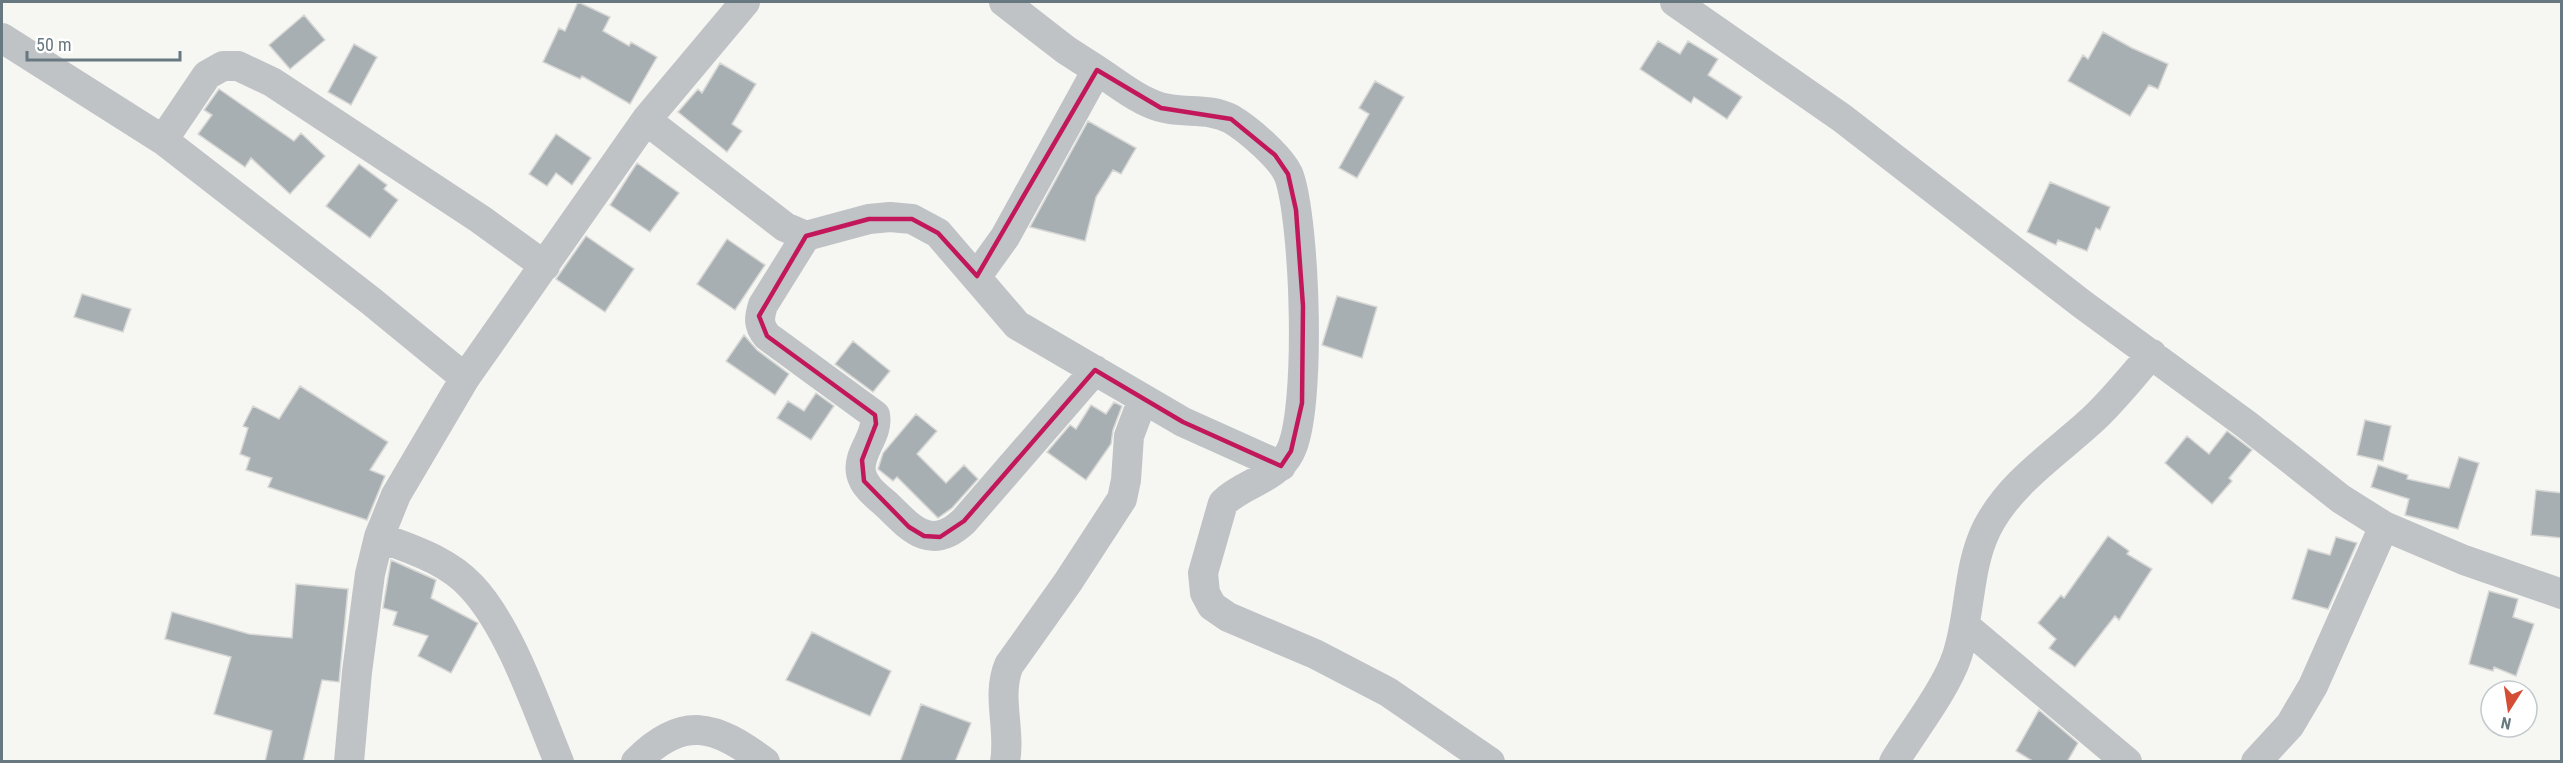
<svg xmlns="http://www.w3.org/2000/svg" width="2563" height="763" font-family="'Roboto Condensed',sans-serif">
	<style>
		.building { fill: #a7afb3; stroke: #d7d7d5; stroke-width: 1.5 }
		.lines { fill: none; stroke-linecap: round; stroke-linejoin: round }
		.minor { stroke: #bfc3c6; stroke-width: 30 }
		.marked { fill: none; stroke: #c2185b; stroke-width: 4.5; stroke-linejoin: round }
	</style>
	<rect width="100%" height="100%" fill="#f6f6f3"/>
	<!-- building -->
	<path class="building" d="M578,2l32,15 -7,14 26,15 2,-4 26,15 -27,47 -48,-28 -2,3 -37,-17 16,-34 6,3z
		M304,15l21,25 -35,29 -21,-24z
		M2103,32l29,16 36,16 -10,25 -9,-4 -19,31 -62,-35 15,-26 5,4z
		M1658,41l22,13 8,-13 30,18 -10,16 34,22 -15,22 -33,-22 -3,6 -51,-34z
		M354,44l23,13 -26,48 -23,-13z
		M720,63l36,21 -24,40 10,7 -15,21 -49,-40 20,-23 4,4z
		M1375,81l29,16 -47,81 -18,-10 30,-54 -10,-6z
		M219,89l75,52 7,-8 24,23 -35,38 -39,-36 -6,9 -47,-33 14,-19 -8,-5z
		M1088,121l48,27 -15,26 -8,-4 -17,27 -11,44 -55,-14z
		M556,134l35,24 -19,27 -16,-12 -9,13 -18,-12z
		M637,163l42,30 -29,39 -40,-27z
		M359,164l28,21 -3,4 14,11 -28,38 -44,-32z
		M2050,182l60,25 -10,23 -4,-2 -9,23 -29,-11 -2,5 -29,-13z
		M586,236l48,33 -29,43 -49,-33z
		M727,239l38,26 -30,45 -38,-26z
		M82,294l49,15 -8,23 -49,-15z
		M1337,296l40,11 -15,51 -40,-13z
		M744,335l13,15 32,24 -14,21 -49,-34z
		M853,341l37,30 -17,21 -38,-28z
		M300,386l88,56 -18,28 15,6 -18,44 -99,-33 4,-9 -26,-8 4,-12 -10,-4 8,-26 -5,-2 10,-20 26,13z
		M816,393l18,13 -23,34 -34,-22 11,-17 16,10z
		M1114,402l8,4 -9,24 -2,14 -25,36 -39,-28 23,-27 6,4 15,-24 15,9z
		M916,414l21,17 -20,23 29,29 18,-18 14,14 -26,29 -14,10 -41,-41 -4,4 -15,-12 5,-16z
		M2365,420l26,6 -8,35 -26,-6z
		M2227,431l25,19 -23,28 3,3 -20,23 -47,-41 22,-27 22,18z
		M2459,457l20,6 -21,66 -53,-14 4,-16 -38,-12 7,-22 30,10 -1,4 42,9z
		M2536,490l26,3v45l-31,-3z
		M2108,536l21,15 -2,3 25,15 -33,51 -4,-4 -40,51 -26,-19 7,-9 -18,-16 23,-28 3,3z
		M2336,537l21,6 -29,66 -36,-10 16,-50 22,6z
		M391,560l45,20 -5,18 47,25 -27,50 -33,-17 10,-20 -35,-11 4,-13 -14,-4z
		M296,584l52,5 -9,93 -17,-2 -19,82h-38l7,-31 -58,-17 17,-57 -66,-18 7,-27 77,22 43,4z
		M2489,591l29,8 -5,18 21,7 -18,52 -22,-9 -1,4 -24,-7z
		M812,632l79,39 -21,45 -84,-36z
		M921,704l50,19 -16,39h-55z
		M2039,710l39,33 -11,19h-33l-18,-11z"/>
	<g class="lines">
		<!-- minor -->
		<path class="minor" d="M1675,2l167,116 240,186 165,121 94,74 43,27 80,34 98,34
			M2,38l161,102 208,161 94,77
			M1097,70c20,13 40,30 63,37 23,7 49,0 71,12 17,10 51,39 58,57 16,45 23,235 1,276 -14,28 -46,30 -67,51l-20,70 2,20 7,13 16,11 87,37 73,38 102,70
			M646,120l139,107 21,9 63,-17 21,-2 22,2 26,14 79,92 166,97 98,44
			M163,140l44,-65 16,-9h15l34,16 208,137 65,47
			M806,236l-43,69c-4,13 -5,20 4,31l108,79c4,21 -18,37 -14,58 3,14 16,23 26,32 26,26 45,46 77,16l131,-151
			M977,276l28,-39 92,-167 -31,-20 -62,-48
			M379,537c32,12 68,23 92,49 39,41 66,123 88,176
			M1965,626l162,136
			M349,762l8,-90 13,-98 9,-37 17,-42 69,-117 181,-258 99,-118
			M636,762c47,-48 79,-37 129,0
			M1005,762c6,-33 -9,-66 4,-97l59,-83 54,-83 4,-19 3,-44 14,-37
			M1894,762c19,-31 52,-73 63,-106 14,-42 10,-88 30,-128 23,-45 68,-74 104,-107 22,-20 41,-45 61,-67
			M2256,762l34,-37 23,-39 71,-160"/>
	</g>
	<!-- marked area -->
	<path class="marked" d="M1097,70l64,38 70,11 44,36 13,19 8,36 7,96 -1,97 -11,48 -10,15 -98,-44 -88,-52 -131,151 -24,16 -16,-1 -15,-9 -45,-46 -2,-21 14,-36 -1,-9 -108,-79 -8,-20 47,-80 63,-17h43l26,14 39,43z"/>
	<!-- border -->
	<rect width="2563" height="763" fill="none" stroke="#677881" stroke-width="6"/>
	<!-- north arrow -->
	<g transform="translate(2509 709) rotate(192)"><circle r="28" fill="#ffffff" stroke="#c2c9cd" stroke-width="1.5"/>
	<path d="M0-4.5L10 22L0 15L-10 22Z" fill="#d44d35"/>
	<text y="-9" font-size="16" font-weight="bold" text-anchor="middle" fill="#677881">N</text>
	</g>
	<!-- scale -->
	<path d="M27 51v9h153v-9" fill="none" stroke="#677881" stroke-width="3"/>
	<text x="36" y="51" font-size="18" fill="#677881" stroke="#ffffff" stroke-width="4.5" paint-order="stroke">50 m</text>
</svg>
